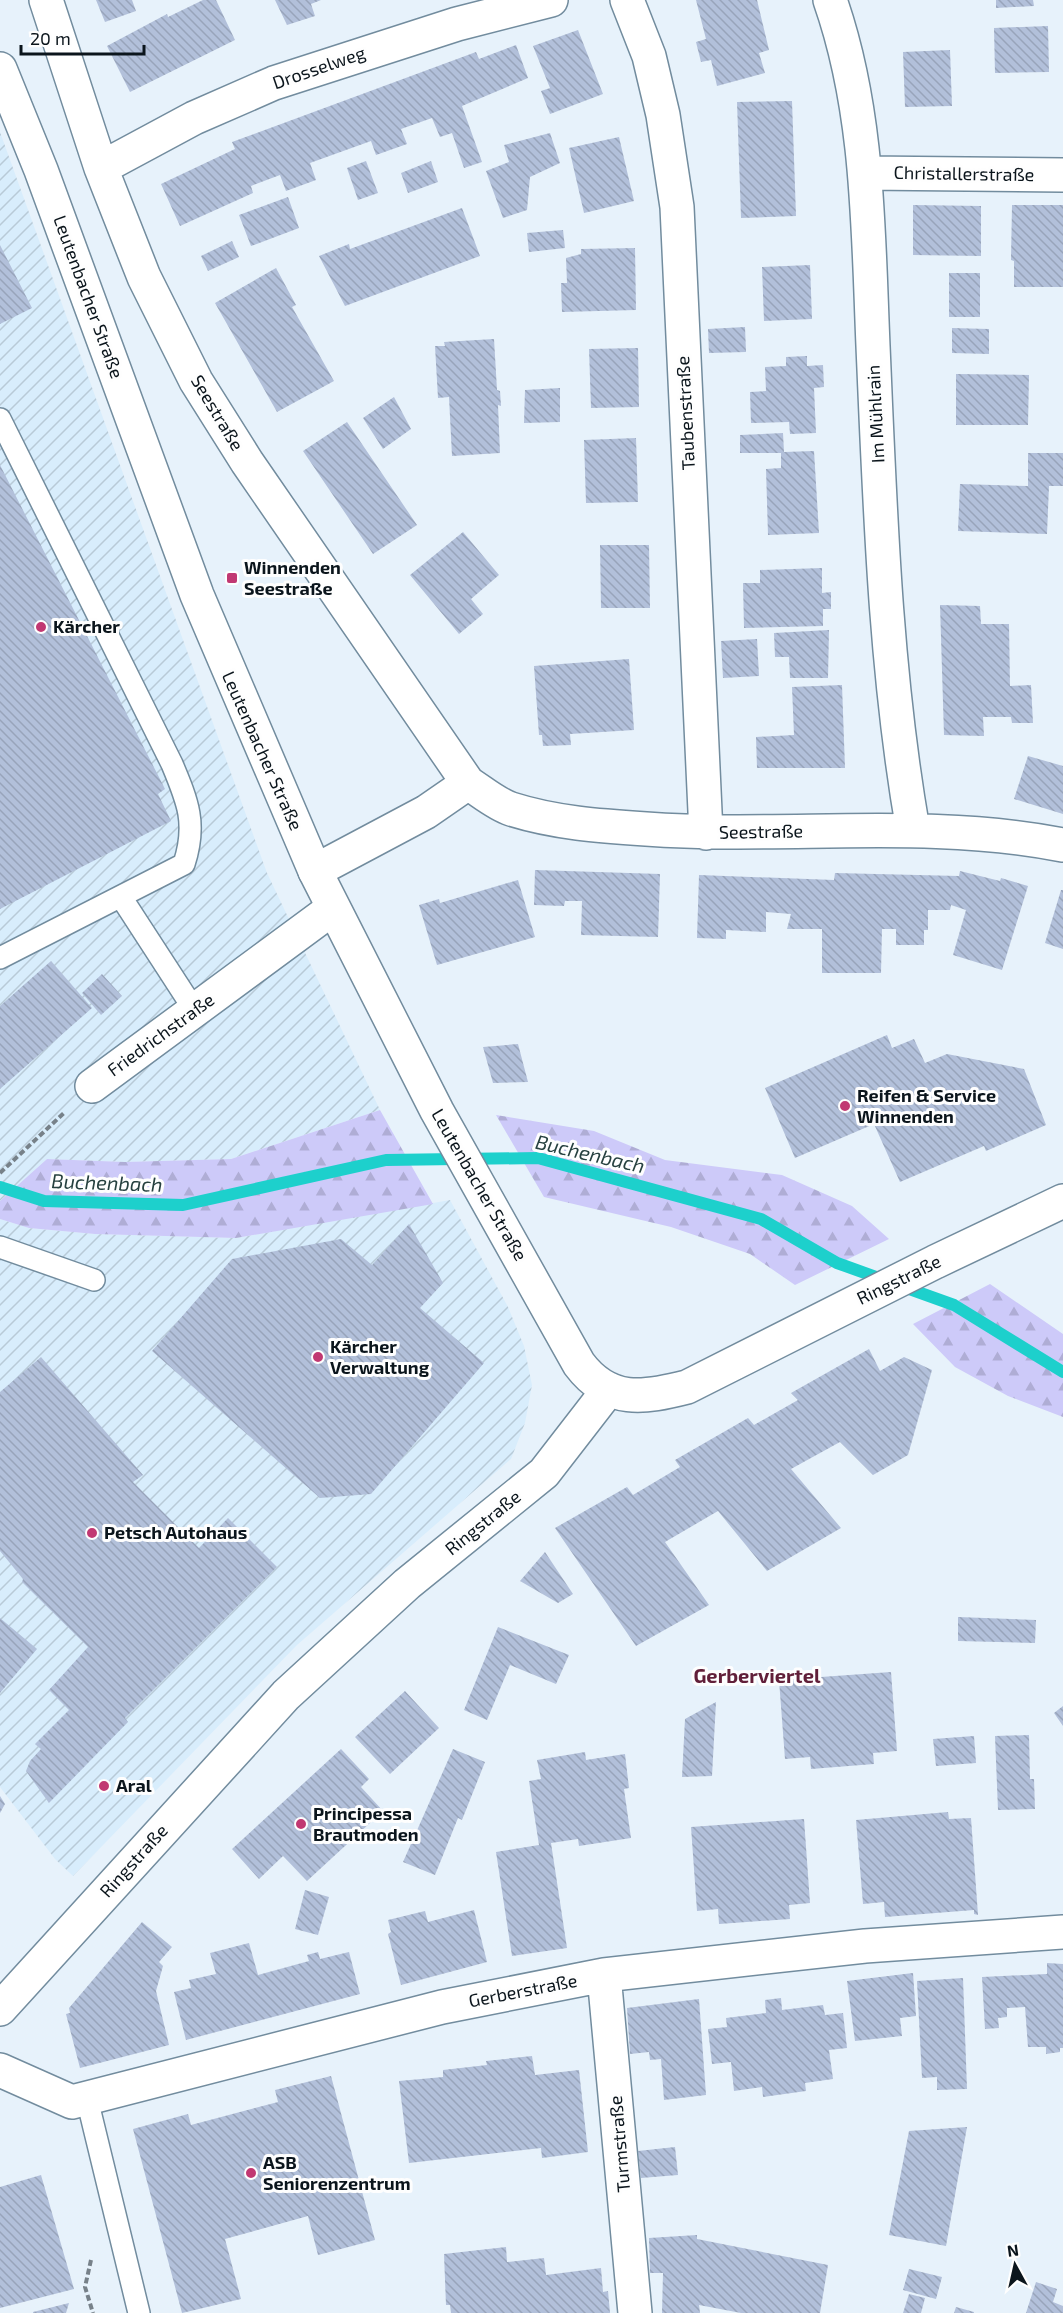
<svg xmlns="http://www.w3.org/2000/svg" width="1063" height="2313" font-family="'Exo 2',sans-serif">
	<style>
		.industrial { fill: url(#industrial-furrows) }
		.forest { fill: url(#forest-firs) }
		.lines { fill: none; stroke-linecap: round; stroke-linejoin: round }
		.stream { stroke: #1dd0cc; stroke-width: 12 }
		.building { fill: url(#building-back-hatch) }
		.service-casing { stroke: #728c9e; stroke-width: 24 }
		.minor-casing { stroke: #728c9e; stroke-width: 36 }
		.tertiary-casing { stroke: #728c9e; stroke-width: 36 }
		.path { stroke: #778189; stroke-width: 4; stroke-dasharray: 6 3; stroke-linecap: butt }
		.service { stroke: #fff; stroke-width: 21 }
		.minor { stroke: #fff; stroke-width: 33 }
		.tertiary { stroke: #fff; stroke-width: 33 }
		.poi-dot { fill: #c13872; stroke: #fefefe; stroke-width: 2 }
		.labels { text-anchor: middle; stroke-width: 6; stroke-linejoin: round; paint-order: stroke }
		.street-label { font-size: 18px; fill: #0b151c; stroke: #fefefe }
		.poi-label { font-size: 18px; font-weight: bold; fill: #0b151c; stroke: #fefefe; text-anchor: start }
		.water-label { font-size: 20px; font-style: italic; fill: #274140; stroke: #fefefe }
		.neighbourhood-label { font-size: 20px; font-weight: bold; fill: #611f39; stroke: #fefefe }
	</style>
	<defs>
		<pattern id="industrial-furrows" width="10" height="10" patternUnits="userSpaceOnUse" patternTransform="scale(1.5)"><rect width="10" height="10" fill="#d8edfc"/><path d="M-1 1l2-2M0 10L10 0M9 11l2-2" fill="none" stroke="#b8cad7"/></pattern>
		<pattern id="forest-firs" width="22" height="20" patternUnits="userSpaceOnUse" patternTransform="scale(1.5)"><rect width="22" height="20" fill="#cdcaf9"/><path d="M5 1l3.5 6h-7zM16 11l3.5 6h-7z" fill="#afadd5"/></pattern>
		<pattern id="building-back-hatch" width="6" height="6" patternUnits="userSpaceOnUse" patternTransform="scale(1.5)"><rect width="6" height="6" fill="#b2c0da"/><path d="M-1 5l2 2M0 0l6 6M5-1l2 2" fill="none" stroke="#98a4ba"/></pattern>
	</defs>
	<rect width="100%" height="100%" fill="#e7f2fb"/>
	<!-- industrial -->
	<path class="industrial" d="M0,132l267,741 113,237 -149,49 -106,3 -78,-3 -47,42z
		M450,1200l58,107 16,39 8,39 -7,38 -14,36 -214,186 -224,231 -18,-17 -55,-72v-568l29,9 66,6 141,4z"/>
	<!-- forest -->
	<path class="forest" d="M380,1110l53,94 -197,34 -141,-4 -66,-6 -29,-9v-18l47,-42 78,3 106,-3z
		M496,1115l98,16 71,29 117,15 70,31 37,33 -94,46 -45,-31 -79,-27 -127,-30z
		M990,1284l73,50v83l-55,-21 -53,-29 -42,-43z"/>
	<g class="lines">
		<!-- stream -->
		<path class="stream" d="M0,1187l44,14 139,4 203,-45 152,-2 223,61 76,44 117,42 109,67"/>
	</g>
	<!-- building -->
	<path class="building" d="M96,0h36l4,11 -31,11z
		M203,0h13l19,40 -105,52 -23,-46 60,-32 1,3z
		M275,0h46l-10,4 4,12 -28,9z
		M696,0h61l12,50 -10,3 6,20 -48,13 -6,-26 -10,2 -5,-20 10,-3z
		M996,0h37l1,6 -38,2z
		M1048,26l1,46 -54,1 -1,-45z
		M578,30l25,64 -53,20 -9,-23 9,-3 -17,-42z
		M516,45l12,33 -66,28 20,56 -18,6 -12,-35 -12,4 -8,-19 -31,11 6,15 -31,11 -5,-14 -61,22 6,17 -30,11 -6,-16 -29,11 2,7 -73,33 -19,-42 74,-35 -3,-7 244,-90 3,7z
		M950,50l2,56 -47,1 -2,-55z
		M792,101l4,115 -55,2 -4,-116z
		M550,133l10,30 -30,14 -3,33 -24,8 -17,-47 23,-9 -5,-17z
		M619,137l15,64 -50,12 -15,-65z
		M366,161l12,32 -20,7 -11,-32z
		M431,161l7,21 -30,11 -7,-20z
		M288,197l11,31 -48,18 -12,-31z
		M913,205l68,1v50l-68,-1z
		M1012,205h51v82h-49v-26l-3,-1z
		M462,208l18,48 -135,50 -26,-50 30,-12 1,5z
		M563,230l2,18 -36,4 -2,-19z
		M232,241l7,16 -31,14 -7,-15z
		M0,245l32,63 -32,16z
		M635,248l1,62 -74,2 -1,-29h6l-1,-25 15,-4v-5z
		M810,265l2,54 -48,2 -2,-54z
		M276,268l20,37 -4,2 42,74 -57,31 -62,-109z
		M949,273h31v44h-31z
		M745,327l1,25 -37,1 -1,-24z
		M952,328l37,1v25l-37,-1z
		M494,339l3,51 3,1 1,15 -3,-1 2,48 -48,3 -3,-59 -11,1 -3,-52h10l-1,-4z
		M638,348l1,59 -48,1 -2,-59z
		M807,356v10l16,-1 1,22 -10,1 2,45 -26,1 -1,-12 -38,1 -1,-31 16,-1 -1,-24 21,-1v-9z
		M956,374l73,1 -1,50h-72z
		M560,388v34l-36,1 1,-33z
		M394,397l17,32 -28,20 -20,-31z
		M347,422l70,103 -44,29 -70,-103z
		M783,433l1,19 30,-1 5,82 -51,2 -2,-66 15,-1v-15h-41v-18z
		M636,438l2,64 -52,1 -2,-63z
		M1028,453h35v33h-14l-2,48 -89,-3 2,-47 68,2z
		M0,465l165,324 -7,5 13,27 -171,88z
		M463,532l36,43 -28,24 12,15 -24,20 -49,-59z
		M600,545h49l1,63h-49z
		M822,568v25l9,-1v17h-8v17l-79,2 -1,-45h17v-13z
		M940,605l40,1 1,18h28l1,62 21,-1 2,38h-21l-1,-6h-28l1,19 -40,-1z
		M829,630l-1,48h-38l-1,-21h-14l-1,-24z
		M757,639l2,37 -36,2 -2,-37z
		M629,659l5,71 -64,4 1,11 -28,1 -1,-11h-3l-5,-69z
		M842,685l3,83h-88l-1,-31 38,-2 -2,-48z
		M1028,756l35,10v48l-49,-15z
		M535,870l125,4 -2,63 -77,-2 1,-34h-17l-1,5 -30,-1z
		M960,871l40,10 1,-3 27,8 -26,84 -49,-15 13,-45 -15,-5 -1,5h-22v20h-4v15h-28v-16h-14l-1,44h-59v-44h-35l4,-15 -25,-2v20l-40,-2v9l-29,-1 2,-63 135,5 1,-7 124,3z
		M518,880l17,57 -98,28 -18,-60 20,-6 1,4z
		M1061,890h2v59l-18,-6z
		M51,961l41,47 -92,81v-83z
		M102,974l20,22 -21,19 -19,-22z
		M887,1035l5,13 22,-9 11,24 22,-9 77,15 22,56 -60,26 -2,-5 -84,36 -26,-58 -79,34 -30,-70z
		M518,1044l10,38 -35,1 -10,-36z
		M409,1224l34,59 -23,25 64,55 -113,131 -51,4 -168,-147 80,-92 109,-20 31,26z
		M869,1349l11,22 24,-14 28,13 -24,85 -35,20 -33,-33 -49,27 50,59 -74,43 -49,-60 -53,31 44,63 -73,41 -81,-118 72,-41 6,8 47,-28 -5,-7 73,-42 6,7 44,-25 -7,-7z
		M41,1357l102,118 -10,7 66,66 29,-30 49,49 -152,151 3,4 -79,81 -23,-32 4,-10 11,-12 -6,-5 34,-34 -20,-20 39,-43 -66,-65 1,-3 -23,-28v-159z
		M545,1552l28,42 -15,9 -38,-22z
		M958,1617l78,3 -1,23 -77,-2z
		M0,1618l37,31 -37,44z
		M498,1627l71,28 -13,29 -46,-19 -23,55 -23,-10z
		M891,1672l6,79 -24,2 1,11 -63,5 -1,-12 -25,2 -6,-79z
		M405,1691l34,37 -49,46 -35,-37z
		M716,1702l-4,74 -30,1 3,-58z
		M1063,1706v20l-9,-13z
		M1029,1735l1,44h4l1,30 -37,1 -3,-74z
		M974,1736l2,27 -40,3 -3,-27z
		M341,1749l28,30 -8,8 22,24 -76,70 -24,-25 -24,23 -27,-30z
		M453,1749l32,13 -23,58 -4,-2 -23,57 -32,-13z
		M585,1752l1,8 39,-6 4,34 -5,1 7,49 -52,8 -1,-7 -27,4 16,105 -55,8 -16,-104 43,-7 -10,-64 12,-2 -4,-19z
		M0,1796l5,8 -5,9z
		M948,1812l1,7 22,-1 7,97 -4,-1v-4l-89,7 -1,-15 -21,2 -7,-84z
		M804,1819l6,84 -21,2 1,14 -71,5 -1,-15 -21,2 -6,-84z
		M305,1890l24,7 -11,38 -23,-6z
		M474,1910l13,52 -86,23 -13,-51 3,-2 -3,-12 37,-9 3,11z
		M142,1922l30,25 -13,15 4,4 -7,25 13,54 -89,23 -14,-54 4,-1 -1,-5z
		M249,1943l9,32 51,-14 -2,-6 11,-3 2,7 29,-7 11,42 -174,46 -12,-48 17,-4 -2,-8 27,-6 -6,-21z
		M1047,1963l16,1v84h-3v4l-14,2v-7h-18l-3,-40 -18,1v9l-9,1 1,10 -14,1 -3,-52 65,-3z
		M913,1973l3,43 -16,2 2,18 -47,5 -8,-60z
		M963,1978l4,111 -30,1v-13l-15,1 -5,-97z
		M781,1998l1,12 41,-5 2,10 18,-2 4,35 -18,2 4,29 -28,4 1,8 -43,6 -1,-10 -28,4 -3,-29 -19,2 -4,-35 19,-2 -1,-9 40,-5 -1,-13z
		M699,1999l7,96 -42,5 -3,-41 -11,1 -1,-8 -19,2 -3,-46z
		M532,2056l3,19 44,-5 9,82 -46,6 -1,-10 -132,15 -10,-82 44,-4v-7l44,-5 -1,-4z
		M331,2076l44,164 -57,15 -10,-39 -83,23 16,60 -59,14 -49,-184 55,-15 3,11 87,-23 -3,-12z
		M967,2127l-21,119 -57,-11 20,-104z
		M675,2147l3,28 -37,3 -3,-27z
		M41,2175l33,114 -74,19v-121z
		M697,2235v4l131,26 -8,48h-79l-42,-8 1,8h-38l1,-40h-13l-1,-35z
		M506,2247l1,15 37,-4 2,17 55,-7 2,24 5,-1 2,22h-159l-1,-8h-4l-2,-51z
		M909,2269l33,8 -6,22 -33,-9z
		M1036,2282l21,7 -4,13 10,4v7h-37z
		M909,2294l16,4 -4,15h-18z
		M69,2303l-3,10h-33v-1z
		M956,2307l18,5v1h-20z"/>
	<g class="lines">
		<defs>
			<path id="service" d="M0,419l172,345c16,38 25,60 12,100l-184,94
				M121,897l74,114
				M0,1247l94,33
				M87,2099l52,214"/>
			<path id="minor" d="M46,0l55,168 43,109 52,104 51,81 221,321c13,8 28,21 43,26 44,14 89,17 135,20 139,10 279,-11 417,16
				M627,0l22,56 14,59 14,92 29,626
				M830,0c39,111 38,229 43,346 7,161 12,324 40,484
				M101,168l93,-50 80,-35 183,-59 94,-24
				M865,173l198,2
				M315,871l111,-59 42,-29
				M92,1086l240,-177
				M604,1975l31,338
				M0,2070l72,32 370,-95 162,-32 261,-29 198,-14"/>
			<path id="tertiary" d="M0,69l41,101 156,425 118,276 122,240 142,253c30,40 65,34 108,23l248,-125 128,-61
				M0,2009l286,-314 121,-111 137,-111 65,-84"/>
		</defs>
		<!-- service casing -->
		<use href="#service" class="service-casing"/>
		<!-- minor casing -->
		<use href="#minor" class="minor-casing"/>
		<!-- tertiary casing -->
		<use href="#tertiary" class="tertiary-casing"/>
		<!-- path -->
		<path class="path" d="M0,1173l65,-61
			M91,2260l-6,27 8,26"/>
		<!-- service -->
		<use href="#service" class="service"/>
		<!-- minor -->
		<use href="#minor" class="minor"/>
		<!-- tertiary -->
		<use href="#tertiary" class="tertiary"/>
	</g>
	<!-- markers -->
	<g class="poi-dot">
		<rect x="226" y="572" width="12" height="12" rx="3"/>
		<circle cx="41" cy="627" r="6"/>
		<circle cx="845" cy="1106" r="6"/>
		<circle cx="318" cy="1357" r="6"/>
		<circle cx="92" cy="1533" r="6"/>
		<circle cx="104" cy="1786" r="6"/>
		<circle cx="301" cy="1824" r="6"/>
		<circle cx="251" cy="2173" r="6"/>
	</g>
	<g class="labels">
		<!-- street labels -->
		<g class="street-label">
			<text transform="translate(319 68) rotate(-19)" y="6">Drosselweg</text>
			<text transform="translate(964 174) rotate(1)" y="6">Christallerstraße</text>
			<text transform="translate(88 297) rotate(70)" y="6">Leutenbacher Straße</text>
			<text transform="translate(217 413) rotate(59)" y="6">Seestraße</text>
			<text transform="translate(686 413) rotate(-93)" y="6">Taubenstraße</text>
			<text transform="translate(876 414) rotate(-93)" y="6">Im Mühlrain</text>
			<text transform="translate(262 751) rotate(66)" y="6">Leutenbacher Straße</text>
			<text transform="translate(761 832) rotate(-1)" y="6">Seestraße</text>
			<text transform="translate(161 1035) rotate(-36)" y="6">Friedrichstraße</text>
			<text transform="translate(479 1185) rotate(60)" y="6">Leutenbacher Straße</text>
			<text transform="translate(899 1280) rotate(-26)" y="6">Ringstraße</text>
			<text transform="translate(483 1523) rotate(-39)" y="6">Ringstraße</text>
			<text transform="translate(134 1861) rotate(-48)" y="6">Ringstraße</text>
			<text transform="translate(523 1991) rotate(-11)" y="6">Gerberstraße</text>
			<text transform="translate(620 2144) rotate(-95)" y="6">Turmstraße</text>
		</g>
		<!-- poi labels -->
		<g class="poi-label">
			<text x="244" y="574">Winnenden<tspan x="244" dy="21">Seestraße</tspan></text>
			<text x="53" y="633">Kärcher</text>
			<text x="857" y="1102">Reifen &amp; Service<tspan x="857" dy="21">Winnenden</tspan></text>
			<text x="330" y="1353">Kärcher<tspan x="330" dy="21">Verwaltung</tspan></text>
			<text x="104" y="1539">Petsch Autohaus</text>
			<text x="116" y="1792">Aral</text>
			<text x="313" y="1820">Principessa<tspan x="313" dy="21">Brautmoden</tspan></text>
			<text x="263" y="2169">ASB<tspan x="263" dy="21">Seniorenzentrum</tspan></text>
		</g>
		<!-- water labels -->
		<g class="water-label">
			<text transform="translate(590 1154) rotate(13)" y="7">Buchenbach</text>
			<text transform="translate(107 1183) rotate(2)" y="7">Buchenbach</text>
		</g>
		<!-- neighbourhood labels -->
		<g class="neighbourhood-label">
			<text x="757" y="1683">Gerberviertel</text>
		</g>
	</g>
	<!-- north arrow -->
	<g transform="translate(1015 2265) rotate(352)" stroke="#fefefe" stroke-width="4.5" paint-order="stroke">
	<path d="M0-4.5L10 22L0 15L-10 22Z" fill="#0b151c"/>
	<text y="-9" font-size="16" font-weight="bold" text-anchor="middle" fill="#0b151c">N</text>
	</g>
	<!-- scale -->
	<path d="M21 45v9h123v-9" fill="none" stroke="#0b151c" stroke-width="3"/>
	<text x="30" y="45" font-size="18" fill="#0b151c" stroke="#fefefe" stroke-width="4.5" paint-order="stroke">20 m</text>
</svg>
